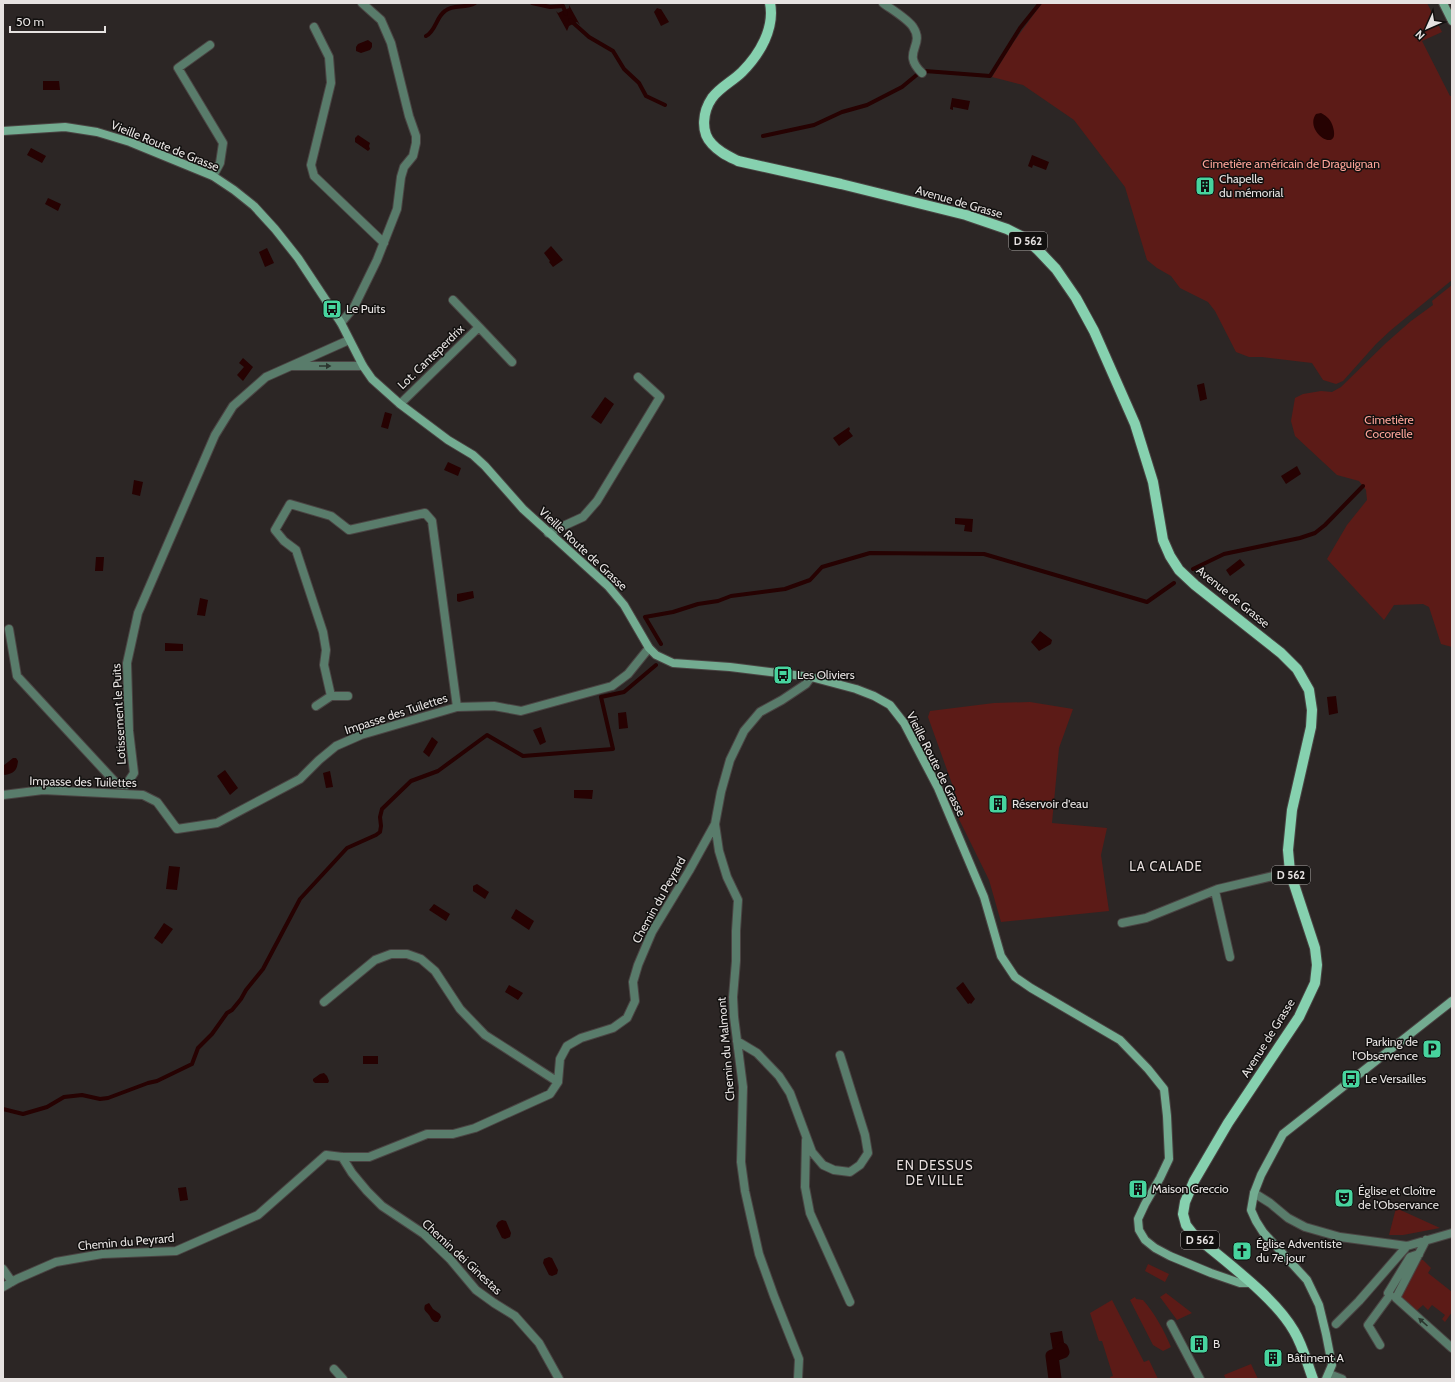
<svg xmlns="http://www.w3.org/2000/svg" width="1455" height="1382" font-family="Cabin,sans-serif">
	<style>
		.green { fill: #5c1b17 }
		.water { fill: #260202 }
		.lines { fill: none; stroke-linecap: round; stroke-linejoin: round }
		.stream { stroke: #260202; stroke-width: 4 }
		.canal { stroke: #260202; stroke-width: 13 }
		.street-casing { stroke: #4a4443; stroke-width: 10 }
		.secondary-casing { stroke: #4a4443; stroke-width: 10 }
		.primary-casing { stroke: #4a4443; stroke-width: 12 }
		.street { stroke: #597c6b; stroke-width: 8 }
		.secondary { stroke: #73ac91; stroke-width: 8 }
		.primary { stroke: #86d1af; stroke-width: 10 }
		.oneway { fill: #2b362f }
		.labels { text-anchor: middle; stroke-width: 3; stroke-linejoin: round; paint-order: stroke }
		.shield { fill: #12100f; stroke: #a6a3a2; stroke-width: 1 }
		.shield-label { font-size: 11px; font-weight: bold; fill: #e6e2e1 }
		.street-label { font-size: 12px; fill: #e6e2e1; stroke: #12100f }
		.park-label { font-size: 12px; fill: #fea499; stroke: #12100f }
		.poi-label { font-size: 12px; fill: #e6e2e1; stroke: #12100f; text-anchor: start }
		.neighbourhood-label { font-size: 13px; letter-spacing: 1px; fill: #e7dedd; stroke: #12100f }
	</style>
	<rect width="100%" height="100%" fill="#2c2625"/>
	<!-- green -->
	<path class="green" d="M1042,3h385l15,29 -20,9 28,55h2v184l-61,50 -15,14 -33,37 -7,3 -13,-4 -11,-17 -50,-6h-13l-13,-5 -21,-41 -7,-9 -28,-14 -9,-12 -14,-8 -10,-8 -22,-73 -51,-67 -51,-35 -31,-8 21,-34z
		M1452,285v362l-11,-3 -12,-37 -6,-3 -29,1 -10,15 -57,-61 20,-34 20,-25 -1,-10 -7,-9 -22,-6 -42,-39 -4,-15 4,-23 8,-4 18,-3 11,1 9,-5 45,-44 25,-22 22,-16 -1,-4z
		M1030,702l43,7 -14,39 -7,75 55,5 -6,27 8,56 -108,11 -12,-42 -36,-73 3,-12 -28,-78 2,-6 64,-8z
		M1396,1208l44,20 -37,7h-14z
		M1416,1260h7l8,8 -3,5 24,19v20l-7,10 -3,-3 3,-4 -13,-10 -4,5 -5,-5 -9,8 -18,-15z
		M1148,1264l21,10 -4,8 -20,-11z
		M1166,1293l26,20 -15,7 -17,-23z
		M1135,1297l1,2 7,1c12,14 21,30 28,47l-8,4 -10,-6 -23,-45z
		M1112,1300l32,62 5,-2 9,19h-47l-1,-2 3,-1 -11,-35h-3l-9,-28z
		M1251,1364l7,15h-32l-2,-4z"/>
	<!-- water -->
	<path class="water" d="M569,5l11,20 -3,-3 -8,4 -2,5 -11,-20 2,2 11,-5z
		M657,8l3,1h1l8,13 -8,4 -7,-14z
		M368,40l4,3v4l-2,3 -9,3 -5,-2v-4l2,-3z
		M43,81h16l1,9h-17z
		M952,98l18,3 -2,9 -15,-3v3l-3,-1z
		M1321,113c6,3 10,7 12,14 8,28 -30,5 -17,-13z
		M358,135l12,8 -1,3 1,3 -2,2 -13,-9v-4z
		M31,148l15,8 -4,7 -15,-8z
		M1032,155l17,7 -3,8 -13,-5 -1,3 -4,-2z
		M48,198l13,6 -3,7 -13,-7z
		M551,246l12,14 -10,7 -4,-5 1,-1 -6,-8z
		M267,248l7,15 -9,4 -6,-15z
		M243,358l10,9 -10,14 -6,-6 7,-8 -5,-4z
		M1204,383l3,16 -7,2 -3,-16z
		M605,397l9,7 -13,20 -10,-7z
		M385,412l7,2 -4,15 -7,-2z
		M849,427l1,2 -1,2 4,5 -14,10 -6,-8z
		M448,462l13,6 -3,8 -14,-6z
		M1297,466l4,8 -15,10 -5,-8z
		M134,480l9,2 -3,14 -8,-2z
		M955,518l18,1 -1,13 -8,-1 1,-6 -10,-1z
		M96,557h8l-1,14h-8z
		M1240,559l5,6 -15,11 -4,-6z
		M473,591l1,7 -15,4 -2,-1v-7z
		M200,598l8,2 -3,16 -8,-1z
		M1040,631l12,9 -1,4 -12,7 -8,-9z
		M165,643l18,1v7h-18z
		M1336,696l2,17 -9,2 -2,-18z
		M626,712l2,16 -9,1 -1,-16z
		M541,727l5,15 -6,3 -7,-15z
		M432,737l6,5 -9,15 -6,-5z
		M13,758h3l2,3c-1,9 -3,12 -13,14l-2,-1v-8z
		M225,770l13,18 -8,7 -13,-19z
		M330,771l3,16 -7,1 -3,-15z
		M574,790h19l-1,9 -18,-1z
		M169,866l11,1 -3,23 -11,-1z
		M477,884l12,8 -4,7 -12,-8v-5z
		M434,904l16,10 -4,7 -17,-11z
		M516,909l18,12 -5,9 -18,-12z
		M164,923l9,6 -11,15 -8,-6z
		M963,982l12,17 -4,5 -1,-1 -2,1 -12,-16z
		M509,985l14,8 -5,7 -13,-8z
		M363,1056h15v8h-15z
		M324,1073l3,3 2,5 -1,2h-13l-2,-2v-2l7,-5z
		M186,1187l2,13 -8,1 -2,-13z
		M502,1220l4,1 5,12 -1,4 -5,2 -3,-1 -6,-12 2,-4z
		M549,1257l3,1 6,12 -1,4 -5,2 -3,-1 -6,-12 1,-4z
		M429,1303l4,6 7,5 1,3 -3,5h-3c-4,-2 -4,-4 -6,-7 -3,-4 -6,-4 -4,-10z
		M1062,1331l3,18 -12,2 -3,-18z"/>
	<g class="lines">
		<!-- stream -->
		<path class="stream" d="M532,3l18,4 13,-1 3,8
			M570,20l19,17 24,14 11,18 15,14 7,13 19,9
			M426,36c10,-5 10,-19 19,-25 9,-7 20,-2 30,-8
			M763,136l51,-11 28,-13 25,-7 35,-18 17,-14 6,-2 65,5 30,-48 20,-25
			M1193,569l31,-15 76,-16 15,-5 10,-8 38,-39
			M661,644l-16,-27 28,-5 25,-8 20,-3 13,-5 54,-7 25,-9 12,-13 48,-14 114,1 163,48 27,-19
			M3,1109l20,5 24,-7 17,-10 18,-2 18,4 8,-1 40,-15 9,-2 35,-17 6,-16 14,-14 15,-21 5,-3 9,-11 5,-9 17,-21 37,-70 47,-51 29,-13 4,-3 1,-6 -1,-9 2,-8 29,-28 27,-10 49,-36 36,21 90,-7 -12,-52 23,-5 32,-27"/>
		<!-- canal -->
		<path class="canal" d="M1055,1379l-3,-23 11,-4 -1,-3"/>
		<defs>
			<path id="street" d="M883,3c8,6 25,16 30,24 13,19 -13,25 9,46
				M314,27l15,30 2,26 -20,82 3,11 70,67
				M210,45l-32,23 45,75 -3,20 -7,13
				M453,300l26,27
				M341,323l13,-16 23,-47 20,-51 4,-32 3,-10 9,-11 3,-13v-7l-7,-20 -18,-73 -10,-23 -19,-17
				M291,366h72
				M400,404l79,-77 33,35
				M548,533l35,-16 14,-16 63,-104 -22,-20
				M9,629l8,47 100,108 9,1 8,-12 -5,-42 -2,-68 11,-50 77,-178 18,-29 33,-29 83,-37
				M331,696l-7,-31 2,-15 -3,-18 -27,-82 -12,-9 -9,-11 15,-26 41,12 18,14 76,-17 7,8 25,186
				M316,706l15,-10h17
				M3,795l40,-5 100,5 14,7 20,27 40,-6 83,-44 19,-19 17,-14 25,-11 96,-28 37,-1 27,5 91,-25 16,-12 21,-26
				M1215,891l15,66
				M1122,923l24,-5 72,-29 72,-17
				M324,1002l51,-42 16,-6h16l14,5 14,12 25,38 25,26 73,47
				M737,1041l20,12 22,23 11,17 22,59 11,13 11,5 16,2 10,-7 8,-12 -3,-18 -25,-80
				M806,1140l-1,47 5,26 40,89
				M342,1157l10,16 15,18 15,15 42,28 26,25 26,31 18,13 21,13 24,27 20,36
				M1254,1193l16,10 18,15 17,9 35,10 67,9 45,-13
				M1426,1240l-30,58 56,50
				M3,1269l9,13
				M3,1287l14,-8 39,-17 46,-8 74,-3 82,-36 68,-60 16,2h27l58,-23h26l22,-6 75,-34 8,-12 2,-23 7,-13 14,-8 32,-10 14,-10 8,-17 -2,-19 5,-17 14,-33 37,-61 26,-47
				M1171,1324l29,55
				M1336,1324l23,-23 48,-55
				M1380,1345l-12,-20 22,-30 -2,-2 22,-36 9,-3
				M334,1369l9,10
				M1329,1374l13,5
				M798,1379l1,-20 -25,-63 -15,-42 -14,-63 -4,-29 2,-75 -9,-70 -1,-20 3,-36v-30l2,-31 -11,-23 -8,-26 -4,-27 6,-32 9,-32 14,-29 16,-19 22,-12 24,-16 5,-7"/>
			<path id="secondary" d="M1443,3l9,18
				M3,131l62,-4 32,5 33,10 83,34 21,14 20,16 21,23 23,29 43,65 22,43 9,13 28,25 48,36 25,15 12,11 38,43 85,77 16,19 25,43 7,7 17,8 57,4 81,10 45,12 18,7 16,9 14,18 34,65 46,109 17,59 14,21 16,11 89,52 28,29 16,20 3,27 2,43 -9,19 -15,26 -7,15 1,11 6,10 10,8 15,8 41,17 29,10h11
				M1326,1379l6,-14 -6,-31 -7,-29 -12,-25 -44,-48 -7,-11 -5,-11 3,-17 7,-18 22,-41 169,-133"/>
			<path id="primary" d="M770,3c5,25 -10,51 -28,69 -9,9 -22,15 -30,26 -9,13 -12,34 0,46 7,8 16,12 26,17l103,23 125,31 41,14 18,9 13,12 18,19 20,29 18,33 41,93 18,58 10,58 7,16 9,14 16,15 86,68 16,16 12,21 3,20 -1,17 -19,83 -4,40 2,22 25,76 2,17 -2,18 -16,34 -71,106 -34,58 -9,21 -2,12 3,11 7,9c31,27 81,62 101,97 9,15 13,32 19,48"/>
		</defs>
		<!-- street casing -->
		<use href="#street" class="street-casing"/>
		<!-- secondary casing -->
		<use href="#secondary" class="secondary-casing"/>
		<!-- primary casing -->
		<use href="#primary" class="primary-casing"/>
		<!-- street -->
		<use href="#street" class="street"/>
		<!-- secondary -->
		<use href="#secondary" class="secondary"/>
		<!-- primary -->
		<use href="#primary" class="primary"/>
	</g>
	<!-- one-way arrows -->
	<defs><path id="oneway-solid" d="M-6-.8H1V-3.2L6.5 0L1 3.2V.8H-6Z"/></defs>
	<g class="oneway">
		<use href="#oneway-solid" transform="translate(325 366)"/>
		<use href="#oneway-solid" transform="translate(1423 1322) rotate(-138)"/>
	</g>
	<!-- icons -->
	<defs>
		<symbol id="building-square" viewBox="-11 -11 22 22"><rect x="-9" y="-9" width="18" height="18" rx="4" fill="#47d49e" stroke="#12100f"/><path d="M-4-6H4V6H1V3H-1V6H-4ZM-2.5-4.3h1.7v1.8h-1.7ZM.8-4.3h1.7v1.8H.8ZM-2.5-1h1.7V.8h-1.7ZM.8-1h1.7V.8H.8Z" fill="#111"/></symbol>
		<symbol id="bus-square" viewBox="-11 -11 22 22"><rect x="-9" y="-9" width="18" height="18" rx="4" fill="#47d49e" stroke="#12100f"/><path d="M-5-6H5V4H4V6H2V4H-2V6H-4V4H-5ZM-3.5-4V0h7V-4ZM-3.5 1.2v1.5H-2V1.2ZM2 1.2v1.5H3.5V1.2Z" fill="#111"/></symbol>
		<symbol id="parking-square" viewBox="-11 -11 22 22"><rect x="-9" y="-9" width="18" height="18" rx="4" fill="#47d49e" stroke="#12100f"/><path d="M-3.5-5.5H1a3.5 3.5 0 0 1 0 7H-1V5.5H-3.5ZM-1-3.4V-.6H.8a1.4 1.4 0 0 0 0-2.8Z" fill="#111"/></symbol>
		<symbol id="theatre-square" viewBox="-11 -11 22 22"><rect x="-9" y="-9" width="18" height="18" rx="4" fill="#47d49e" stroke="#12100f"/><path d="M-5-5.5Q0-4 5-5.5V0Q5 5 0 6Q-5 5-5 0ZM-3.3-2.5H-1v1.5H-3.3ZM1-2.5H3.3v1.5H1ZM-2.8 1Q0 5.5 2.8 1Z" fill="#111"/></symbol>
		<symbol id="church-square" viewBox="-11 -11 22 22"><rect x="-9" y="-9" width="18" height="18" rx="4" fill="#47d49e" stroke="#12100f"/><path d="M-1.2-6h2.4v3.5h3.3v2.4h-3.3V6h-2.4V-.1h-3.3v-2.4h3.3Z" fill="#111"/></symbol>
	</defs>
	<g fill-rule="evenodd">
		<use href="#building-square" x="1194" y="175" width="22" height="22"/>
		<use href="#bus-square" x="321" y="298" width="22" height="22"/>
		<use href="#bus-square" x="772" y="664" width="22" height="22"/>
		<use href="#building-square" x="987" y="793" width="22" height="22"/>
		<use href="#parking-square" x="1421" y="1038" width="22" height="22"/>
		<use href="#bus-square" x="1340" y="1068" width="22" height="22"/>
		<use href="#building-square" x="1127" y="1178" width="22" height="22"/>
		<use href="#theatre-square" x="1333" y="1187" width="22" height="22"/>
		<use href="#church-square" x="1231" y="1240" width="22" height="22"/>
		<use href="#building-square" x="1188" y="1333" width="22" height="22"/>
		<use href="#building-square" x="1262" y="1347" width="22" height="22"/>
	</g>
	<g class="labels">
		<!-- shield labels -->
		<g class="shield">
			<rect x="1009" y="232" width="38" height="18" rx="3"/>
			<rect x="1272" y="866" width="38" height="18" rx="3"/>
			<rect x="1181" y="1231" width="38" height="18" rx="3"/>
		</g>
		<g class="shield-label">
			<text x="1028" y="245">D 562</text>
			<text x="1291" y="879">D 562</text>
			<text x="1200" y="1244">D 562</text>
		</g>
		<!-- street labels -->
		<g class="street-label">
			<text transform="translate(165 146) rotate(22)" y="4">Vieille Route de Grasse</text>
			<text transform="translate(959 202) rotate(16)" y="4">Avenue de Grasse</text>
			<text transform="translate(431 357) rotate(-44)" y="4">Lot. Canteperdrix</text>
			<text transform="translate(583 549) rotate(43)" y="4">Vieille Route de Grasse</text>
			<text transform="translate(1233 597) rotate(39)" y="4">Avenue de Grasse</text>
			<text transform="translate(119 714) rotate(-93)" y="4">Lotissement le Puits</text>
			<text transform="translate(396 714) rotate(-18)" y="4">Impasse des Tuilettes</text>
			<text transform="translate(936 764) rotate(63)" y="4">Vieille Route de Grasse</text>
			<text transform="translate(83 782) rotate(1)" y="4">Impasse des Tuilettes</text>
			<text transform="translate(659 900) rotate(-61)" y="4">Chemin du Peyrard</text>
			<text transform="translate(1268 1038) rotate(-58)" y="4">Avenue de Grasse</text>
			<text transform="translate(726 1049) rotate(-95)" y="4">Chemin du Malmont</text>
			<text transform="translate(126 1242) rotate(-5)" y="4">Chemin du Peyrard</text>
			<text transform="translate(462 1257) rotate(43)" y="4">Chemin dei Ginestas</text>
		</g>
		<!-- park labels -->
		<g class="park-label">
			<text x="1291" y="168">Cimetière américain de Draguignan</text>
			<text x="1389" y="424">Cimetière<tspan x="1389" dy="14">Cocorelle</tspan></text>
		</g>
		<!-- poi labels -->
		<g class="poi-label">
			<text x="1219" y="183">Chapelle<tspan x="1219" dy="14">du mémorial</tspan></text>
			<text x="346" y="313">Le Puits</text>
			<text x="797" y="679">Les Oliviers</text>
			<text x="1012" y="808">Réservoir d'eau</text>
			<text x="1418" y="1046" text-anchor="end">Parking de<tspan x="1418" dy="14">l'Observence</tspan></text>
			<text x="1365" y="1083">Le Versailles</text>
			<text x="1152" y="1193">Maison Greccio</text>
			<text x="1358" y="1195">Église et Cloître<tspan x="1358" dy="14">de l'Observance</tspan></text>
			<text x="1256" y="1248">Église Adventiste<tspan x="1256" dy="14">du 7e jour</tspan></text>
			<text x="1213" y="1348">B</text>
			<text x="1287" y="1362">Bâtiment A</text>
		</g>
		<!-- neighbourhood labels -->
		<g class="neighbourhood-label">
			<text x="1166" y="871">LA CALADE</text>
			<text x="935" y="1170">EN DESSUS<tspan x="935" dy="15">DE VILLE</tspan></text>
		</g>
	</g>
	<!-- border -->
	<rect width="1455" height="1382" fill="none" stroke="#e6e2e1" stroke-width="8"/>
	<!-- north arrow -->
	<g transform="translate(1427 28) rotate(225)" stroke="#12100f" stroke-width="3" paint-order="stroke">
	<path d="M0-3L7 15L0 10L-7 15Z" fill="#e6e2e1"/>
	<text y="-6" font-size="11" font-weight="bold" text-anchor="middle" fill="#e6e2e1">N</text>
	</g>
	<!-- scale -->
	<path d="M10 26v6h95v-6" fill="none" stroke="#e6e2e1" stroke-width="2"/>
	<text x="16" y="26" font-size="12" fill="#e6e2e1" stroke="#12100f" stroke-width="3" paint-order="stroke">50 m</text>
</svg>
